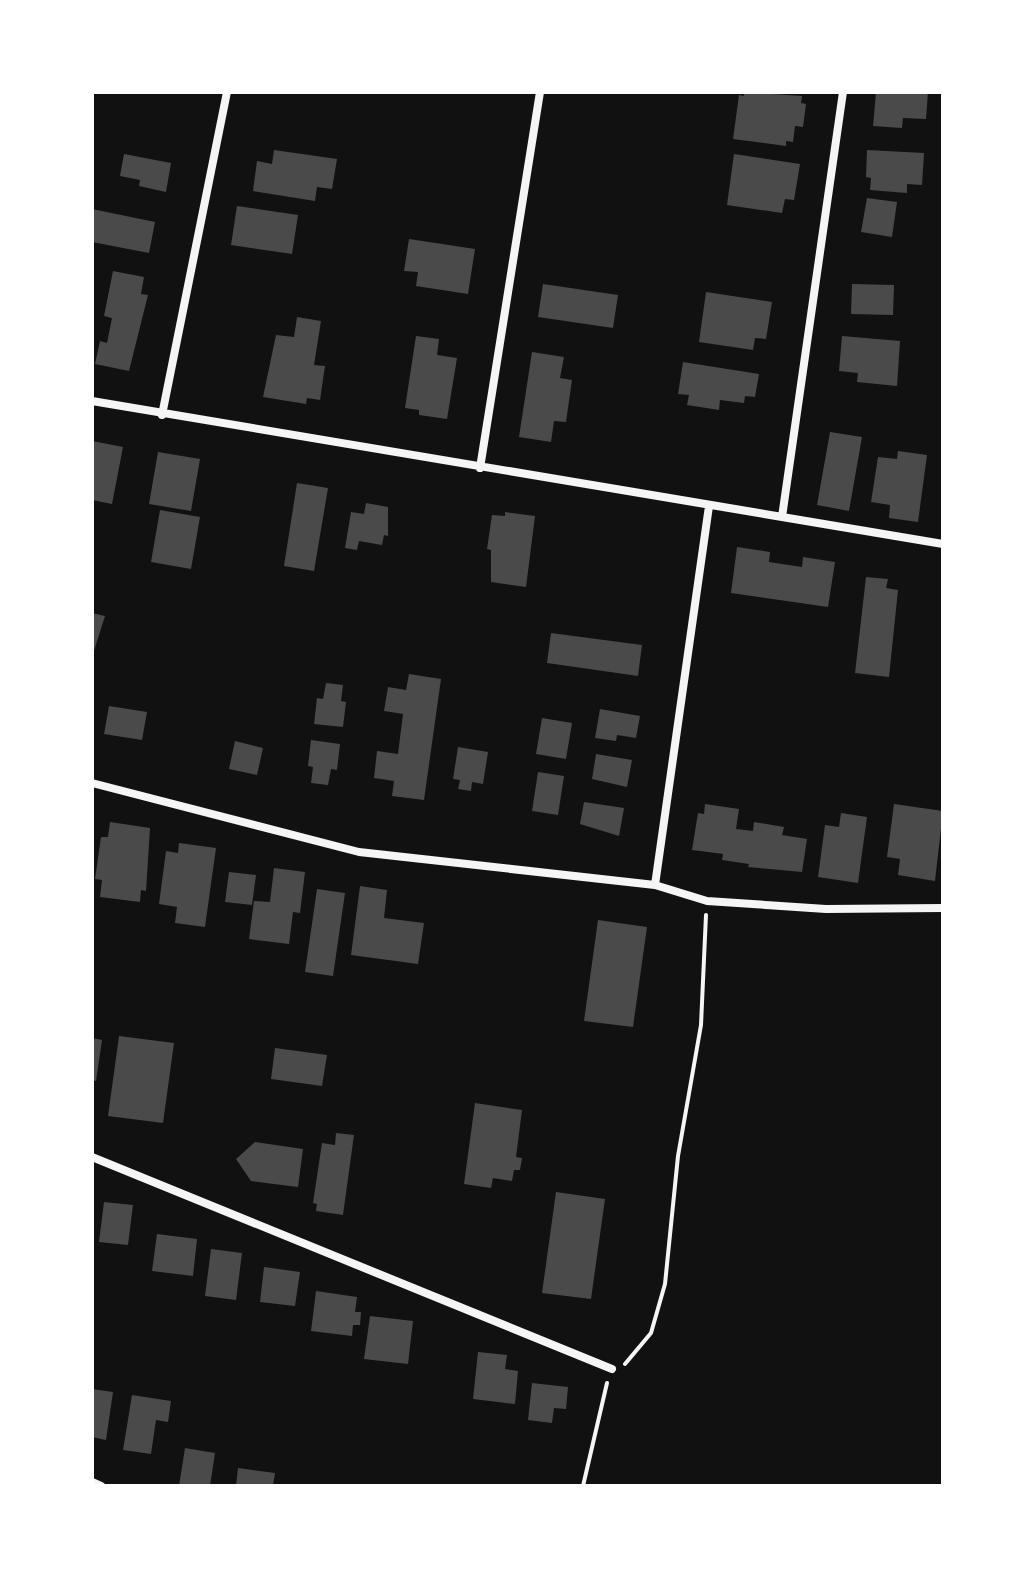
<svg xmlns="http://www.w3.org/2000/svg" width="1035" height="1578" font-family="Signika,sans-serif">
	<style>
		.building { fill: #4a4a4a }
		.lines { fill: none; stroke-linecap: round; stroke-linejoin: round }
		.path { stroke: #f5f5f5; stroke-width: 4 }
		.minor { stroke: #f5f5f5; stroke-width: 8 }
	</style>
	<rect width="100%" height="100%" fill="#111"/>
	<!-- building -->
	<path class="building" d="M744,92l58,4 -1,7 5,1 -3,23 -8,-1 -2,16 -7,-1v5l-53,-7 6,-44 5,1z
		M876,92h52l-2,27 -23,-1 -1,10 -29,-2z
		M274,150l63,9 -5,30 -15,-2 -2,14 -62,-10 4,-30 15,3z
		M867,150l57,3 -2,32 -15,-1v9l-37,-3 1,-12 -5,-1z
		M124,154l47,9 -5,29 -27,-6 1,-6 -20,-4z
		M734,154l66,10 -6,36 -9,-1 -3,14 -55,-8z
		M867,198l30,4 -5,35 -31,-5z
		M237,206l61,9 -6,39 -61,-9z
		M92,209l63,13 -6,31 -57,-11z
		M409,239l66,10 -7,45 -52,-8 2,-14 -14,-1z
		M113,271l31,6 -3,17 7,1 -19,76 -34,-7 5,-23 7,2 5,-25 -8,-2z
		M543,284l75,11 -5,33 -75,-11z
		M852,284l42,1 -1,30 -42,-1z
		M706,292l66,10 -6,37 -11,-1 -2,12 -54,-8z
		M297,317l24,4 -7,44 11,1 -5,34 -13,-2 -1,6 -43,-7 13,-62 18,2z
		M416,336l23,3 -2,16 20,3 -10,61 -28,-4v-5l-14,-2z
		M842,336l58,5 -3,45 -40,-4 1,-9 -19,-2z
		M532,352l32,5 -4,21 12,2 -6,42 -12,-1 -3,21 -32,-5z
		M683,362l76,12 -4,23 -10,-1 -1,7 -24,-3 -1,10 -32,-5 2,-10 -11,-1z
		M830,432l32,5 -13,74 -32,-6z
		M92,441l31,6 -11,57 -20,-4z
		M898,451l29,4 -9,67 -29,-4 1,-13 -19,-3 7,-45 19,2z
		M158,452l42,7 -9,52 -42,-7z
		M297,483l31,5 -14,83 -30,-5z
		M366,503l22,4v29l-4,-1 -2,10 -23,-4 -2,9 -12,-2 6,-36 13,2z
		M160,510l40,7 -9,52 -40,-7z
		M505,512l30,4 -9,71 -35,-5v-32l-4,-1 5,-34 13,1z
		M737,547l33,5 -1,10 33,5 1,-10 32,5 -7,45 -97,-14z
		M866,577l22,2 -2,9 12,2 -9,87 -34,-4z
		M92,613l13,3 -12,38 -1,-1z
		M551,633l91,12 -4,31 -91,-13z
		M409,674l32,5 -17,121 -32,-4 2,-15 -20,-3 3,-27 21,3 5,-40 -19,-3 4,-24 18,3z
		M326,683l17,2 -2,16 5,1 -3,25 -29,-3 3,-26 6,1z
		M109,706l38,6 -5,28 -38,-6z
		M600,709l40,7 -4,22 -19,-3 -1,6 -21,-3z
		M542,718l30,5 -6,36 -30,-5z
		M311,740l29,4 -3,26 -6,-1 -3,16 -17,-2 2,-16 -5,-1z
		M235,741l28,7 -6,27 -28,-6z
		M458,747l30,5 -5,32 -11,-2 -1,9 -13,-2 2,-9 -7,-1z
		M596,754l36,6 -5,27 -35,-8z
		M538,772l26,4 -6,39 -26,-4z
		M584,802l40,6 -5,28 -39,-12z
		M705,804l34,5 -3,20 17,2 1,-9 30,5 -2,8 25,4 -5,33 -54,-5 1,-3 -27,-4 1,-6 -31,-4 6,-37 6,1z
		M894,804l49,7 -8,70 -37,-6 2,-16 -13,-2z
		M841,813l26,4 -9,66 -40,-6 7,-52 14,2z
		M110,822l40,6 -4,63 -5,-1 -1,12 -40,-5 2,-17 -7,-1 6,-42h7z
		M179,843l37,5 -11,79 -30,-4 2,-16 -18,-3 7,-53 12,2z
		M274,868l31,4 -5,41 -7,-1 -4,32 -40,-5 5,-38 16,1z
		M229,872l27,3 -4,30 -27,-3z
		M360,886l27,4 -3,28 40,5 -6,41 -67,-9z
		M317,889l28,4 -12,83 -28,-4z
		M598,920l49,7 -14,100 -49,-6z
		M119,1036l55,7 -11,80 -55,-7z
		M92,1038l10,2 -6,41 -4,-1z
		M275,1048l52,7 -5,31 -51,-7z
		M475,1103l47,7 -6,47 6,1 -2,12h-6l-2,11 -19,-3 -2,10 -27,-4z
		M336,1133l18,2 -11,80 -27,-4 1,-7 -4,-1 9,-60 13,2z
		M255,1142l48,7 -5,38 -47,-6 -15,-22z
		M556,1192l49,7 -14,100 -49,-6z
		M104,1202l29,3 -5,40 -29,-3z
		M157,1234l40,5 -4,37 -41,-5z
		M211,1249l31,4 -6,47 -31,-4z
		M264,1267l36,5 -5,34 -35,-4z
		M316,1291l41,6 -2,15h6l-1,13h-7l-1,11 -41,-5z
		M370,1316l43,5 -5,43 -44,-5z
		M478,1352l29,3 -2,14 13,2 -3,33 -42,-5z
		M532,1383l36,4 -2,22 -12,-1 -2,15 -24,-3z
		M92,1389l21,3 -7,48 -14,-3z
		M132,1395l39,6 -3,21 -12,-2 -5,34 -28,-4z
		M185,1448l30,5 -5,33h-31z
		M238,1468l37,5 -2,13h-37z"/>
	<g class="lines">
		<!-- path -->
		<path class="path" d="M625,1364l26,-31 14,-49 13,-128 23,-131 5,-110
			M583,1486l24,-103"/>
		<!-- minor -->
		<path class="minor" d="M92,401l851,143
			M162,415l65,-323
			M480,468l60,-376
			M782,517l61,-425
			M92,783l267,69 296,33 52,16 119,8 117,-1
			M655,885l54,-379
			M92,1157l520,212
			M92,1482l9,4"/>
	</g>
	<!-- border -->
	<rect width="1035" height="1578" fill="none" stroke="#ffffff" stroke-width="188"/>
</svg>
